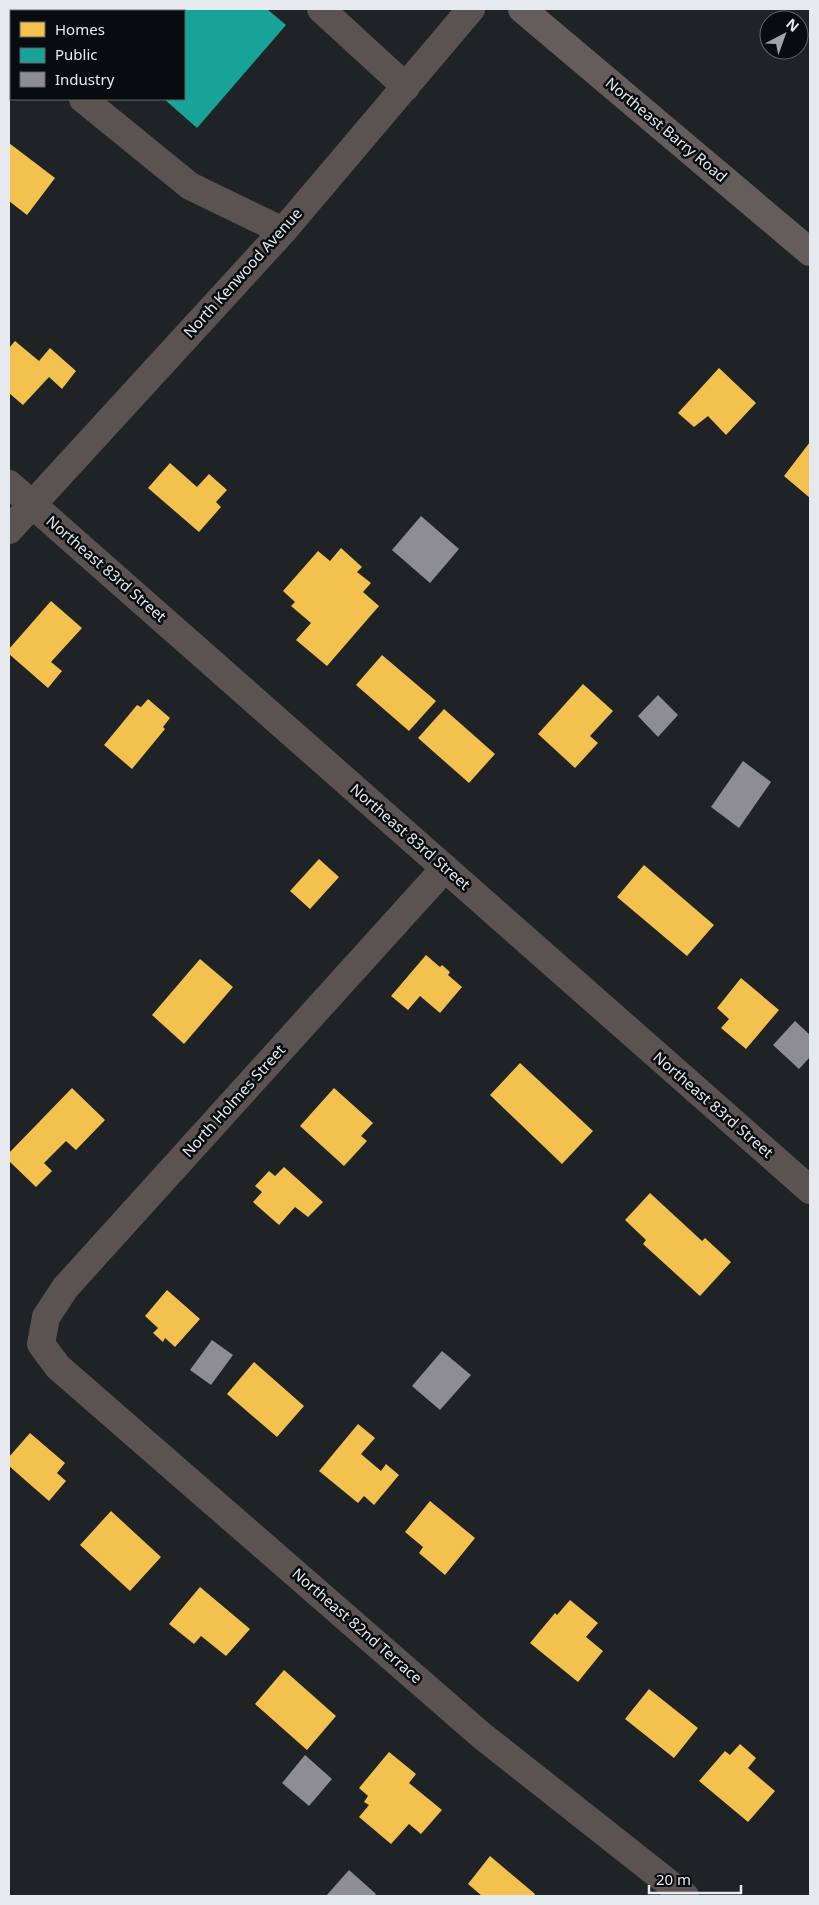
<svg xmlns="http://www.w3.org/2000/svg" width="819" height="1905" font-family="'Noto Sans',sans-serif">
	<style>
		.homes { fill: #f2c14e }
		.public { fill: #17a398 }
		.industry { fill: #8d8d92 }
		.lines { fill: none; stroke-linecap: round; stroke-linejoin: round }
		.minor { stroke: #5b5352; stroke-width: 28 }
		.major { stroke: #655d5c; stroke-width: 28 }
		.labels { text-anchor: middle; stroke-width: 5; stroke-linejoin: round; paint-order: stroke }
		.street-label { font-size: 15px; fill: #e6eaef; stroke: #090c0f }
	</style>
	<rect width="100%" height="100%" fill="#202326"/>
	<!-- homes -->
	<path class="homes" d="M9,143l46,35 -28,37 -18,-14z
		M15,341l24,20 11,-13 26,23 -14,18 -13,-12 -26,28 -14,-12v-45z
		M719,368l37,35 -30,32 -18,-19 -14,11 -16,-14z
		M810,442v56l-26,-22z
		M170,463l27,24 12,-13 18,16 -11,12 5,5 -22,25 -51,-44z
		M341,548l21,19 -5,5 14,11 -8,9 16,14 -52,60 -31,-26 15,-17 -20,-17 4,-4 -12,-11 35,-40 12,10z
		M51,601l31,27 -31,34 11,9 -14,17 -39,-34v-5z
		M382,655l54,46 -27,30 -53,-46z
		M583,684l30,27 -23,25 8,7 -23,25 -37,-34z
		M148,699l22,19 -7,9 2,2 -33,40 -28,-24 33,-40 4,2z
		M444,709l51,45 -26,29 -51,-45z
		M319,859l20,18 -29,32 -20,-18z
		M644,865l70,60 -27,31 -70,-59z
		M426,955l14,12 2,-2 8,7 -2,3 14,12 -22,26 -20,-17 -12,14 -17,-14z
		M200,959l33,28 -49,57 -32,-29z
		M741,978l38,32 -33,39 -25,-21 8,-9 -12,-11z
		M520,1063l73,68 -31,33 -72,-69z
		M72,1088l33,32 -29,30 -10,-9 -22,22 8,8 -16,16 -27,-26v-8z
		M334,1088l39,35 -12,13 6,5 -23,25 -44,-40z
		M284,1167l39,35 -15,15 -13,-10 -16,18 -26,-23 9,-10 -7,-6 14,-15 6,5z
		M650,1193l52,48 3,-3 26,24 -31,34 -57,-52 3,-4 -21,-20z
		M167,1290l33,29 -25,28 -10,-9 -2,4 -10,-9 5,-5 -13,-12z
		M254,1362l50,44 -27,31 -50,-43z
		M358,1424l17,14 -14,16 20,17 5,-7 13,11 -25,30 -10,-9 -6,7 -39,-32z
		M30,1433l35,30 -8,10 9,8 -17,20 -40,-35v-9z
		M430,1501l45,37 -30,37 -26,-22 4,-6 -18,-15z
		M111,1511l50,46 -31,34 -50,-46z
		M200,1587l50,42 -24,27 -25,-20 -7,8 -25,-20z
		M570,1600l28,23 -12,14 17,14 -25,31 -48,-39 25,-30 2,2z
		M284,1670l52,46 -29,34 -52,-46z
		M649,1689l49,39 -24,30 -49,-39z
		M740,1744l16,14 -8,10 27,23 -27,31 -49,-41 26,-30 5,4z
		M389,1752l27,22 -7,9 33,27 -21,24 -12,-10 -18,20 -32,-27 10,-12 -5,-3 4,-6 -9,-8z
		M490,1856l45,38 -1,2h-52l-14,-12z"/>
	<!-- public -->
	<path class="public" d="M88,9h179l19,16 -89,103 -33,-29h20v-88h-98z"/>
	<!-- industry -->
	<path class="industry" d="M421,516l38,33 -29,34 -38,-33z
		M658,695l20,20 -20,22 -20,-21z
		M743,761l28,21 -32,46 -28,-21z
		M795,1021l15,14v22l-11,12 -26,-24z
		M212,1340l21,15 -22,30 -21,-15z
		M442,1351l29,24 -31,35 -28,-24z
		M305,1755l27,24 -23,27 -27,-23z
		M349,1870l27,24 -2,2h-48z"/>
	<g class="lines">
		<!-- minor -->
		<path class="minor" d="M321,9l85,78
			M9,39l2,2
			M83,99l107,87 93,45
			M9,484l801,706
			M9,530l274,-299 188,-222
			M445,868l-380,420 -19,29 -5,27 17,23 423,368 204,161"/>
		<!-- major -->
		<path class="major" d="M522,9l288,243"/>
	</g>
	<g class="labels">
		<!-- street labels -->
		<g class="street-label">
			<text transform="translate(666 130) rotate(40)" y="5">Northeast Barry Road</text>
			<text transform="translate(243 273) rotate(-48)" y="5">North Kenwood Avenue</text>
			<text transform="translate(106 569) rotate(41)" y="5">Northeast 83rd Street</text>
			<text transform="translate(410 837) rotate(41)" y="5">Northeast 83rd Street</text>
			<text transform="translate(234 1101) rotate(-48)" y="5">North Holmes Street</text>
			<text transform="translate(713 1105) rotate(41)" y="5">Northeast 83rd Street</text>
			<text transform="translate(357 1626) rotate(41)" y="5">Northeast 82nd Terrace</text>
		</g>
	</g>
	<!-- border -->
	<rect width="819" height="1905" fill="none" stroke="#e6eaef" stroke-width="20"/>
	<!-- legend -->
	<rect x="10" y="10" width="175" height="90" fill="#090c0f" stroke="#616569"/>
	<rect x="20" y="22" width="25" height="15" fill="#f2c14e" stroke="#616569"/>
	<text x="55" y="35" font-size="15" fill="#e6eaef">Homes</text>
	<rect x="20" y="48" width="25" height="15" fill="#17a398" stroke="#616569"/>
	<text x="55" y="60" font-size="15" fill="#e6eaef">Public</text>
	<rect x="20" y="72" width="25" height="15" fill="#8d8d92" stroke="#616569"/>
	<text x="55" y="85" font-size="15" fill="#e6eaef">Industry</text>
	<!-- north arrow -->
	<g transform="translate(784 35) rotate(41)"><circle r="24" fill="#090c0f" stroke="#616569"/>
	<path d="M0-4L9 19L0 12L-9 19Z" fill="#a1a4a9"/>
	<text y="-8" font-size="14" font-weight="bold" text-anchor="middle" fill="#e6eaef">N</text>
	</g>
	<!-- scale -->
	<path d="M649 1885v8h92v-8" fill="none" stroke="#e6eaef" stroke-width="2.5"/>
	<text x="656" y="1885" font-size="15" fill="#e6eaef" stroke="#090c0f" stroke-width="4" paint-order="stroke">20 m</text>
</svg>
